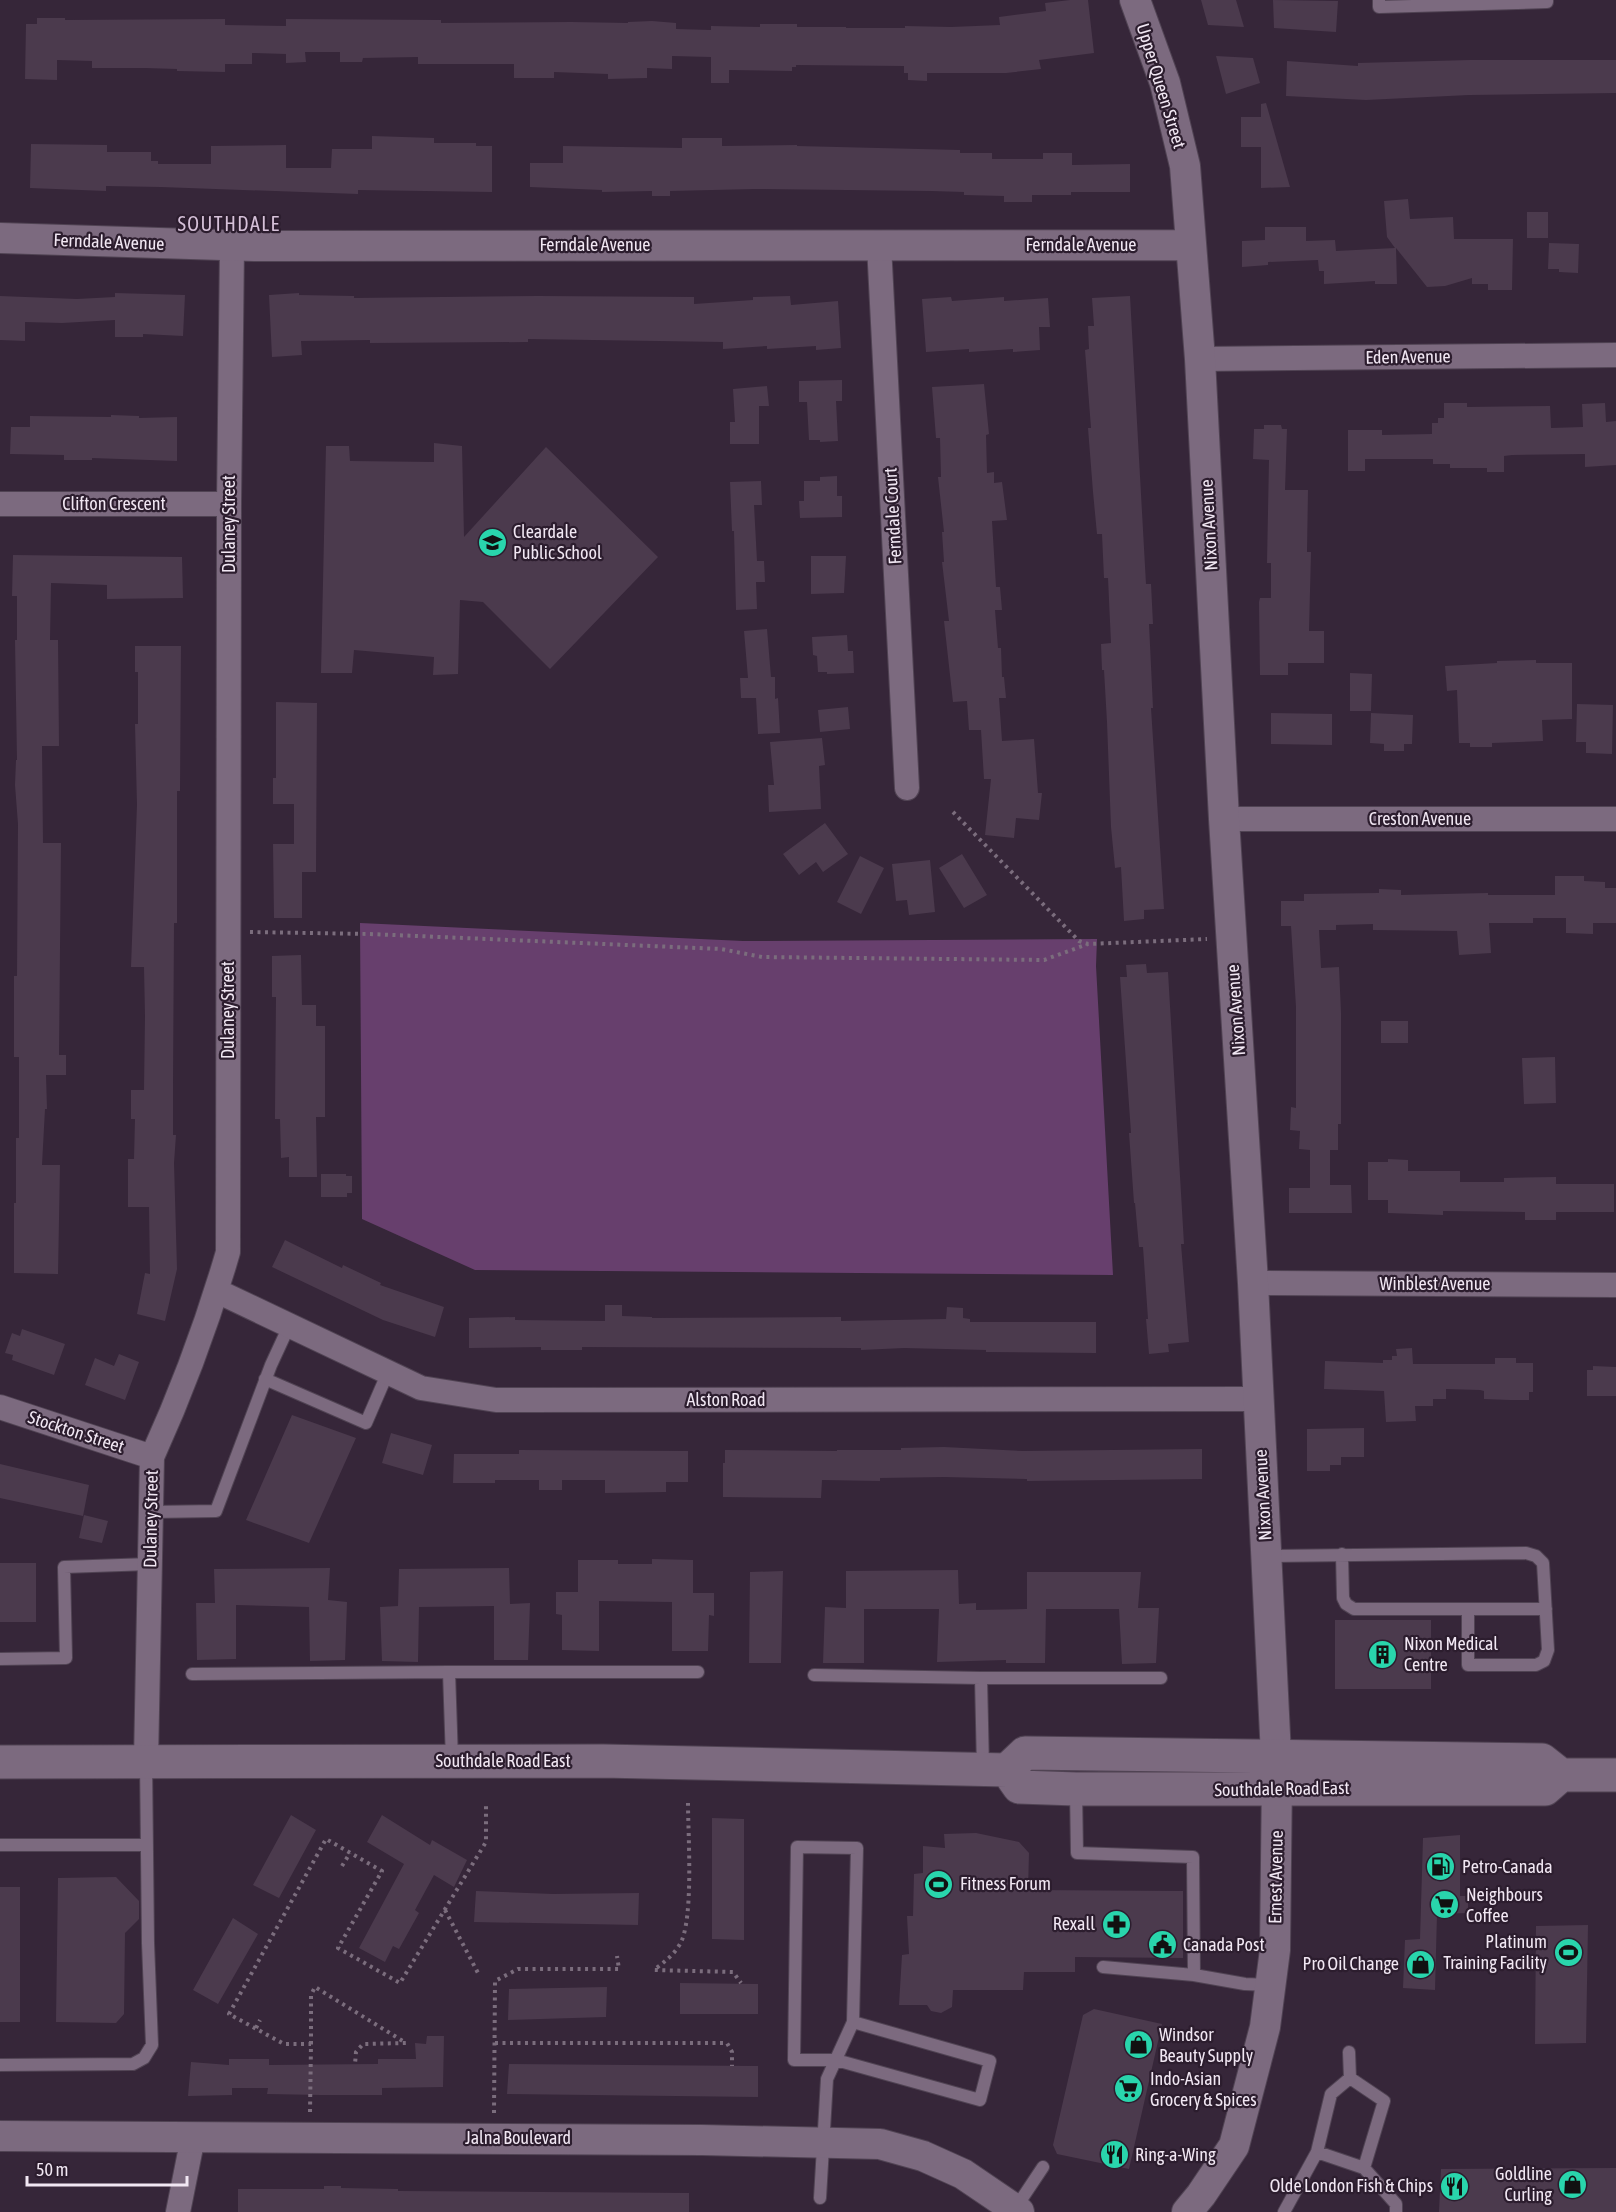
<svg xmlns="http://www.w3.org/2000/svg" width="1616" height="2212" font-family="'Asap Condensed',sans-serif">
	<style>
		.green { fill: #673f6d }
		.building { fill: #4b3a4d }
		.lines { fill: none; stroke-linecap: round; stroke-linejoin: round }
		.service-casing { stroke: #504353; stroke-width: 14 }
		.minor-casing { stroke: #504353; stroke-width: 26 }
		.tertiary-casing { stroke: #504353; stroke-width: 32 }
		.secondary-casing { stroke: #504353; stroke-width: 35 }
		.path { stroke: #7b6d7d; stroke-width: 4; stroke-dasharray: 3 4.5; stroke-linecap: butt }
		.service { stroke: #7c6a7f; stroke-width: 12 }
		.minor { stroke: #7c6a7f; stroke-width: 24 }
		.tertiary { stroke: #7c6a7f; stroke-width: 30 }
		.secondary { stroke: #7c6a7f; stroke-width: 33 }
		.labels { text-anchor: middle; stroke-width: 4.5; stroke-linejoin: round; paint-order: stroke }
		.street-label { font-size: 18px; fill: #f1e7f3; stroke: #2c1d2e }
		.poi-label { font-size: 18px; fill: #f1e7f3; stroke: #2c1d2e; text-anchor: start }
		.neighbourhood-label { font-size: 20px; letter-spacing: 1.5px; fill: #d6c1d9; stroke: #2c1d2e }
	</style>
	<rect width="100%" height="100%" fill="#362639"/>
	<!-- green -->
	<path class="green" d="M360,923l383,18 354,-2 -1,27 17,309 -638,-5 -113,-51z"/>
	<!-- building -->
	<path class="building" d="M1070,0h18l6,53 -55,7 2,9 -35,4h-79v8l-19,-1v-7h-4v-7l-108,-1v2h-4v4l-63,-1v13h-18v-26l-39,-1v13l-25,-1v10l-39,1v-5l-54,-2v6h-40v-14h-96v-7l-55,1 -1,4h-22v-10h-35l1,10 -20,1v-9l-34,-1v11h-27v8l-48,-1v-2l-32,-1h-53v-7l-35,-1v20l-32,-1 1,-55h11v-6h28v2l160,-1v6l61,1v-7l155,1v3l130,-1 57,1v-1l24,-1 24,2v6l35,1v-4l49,1v-3h37v3h49v1h59v-2l46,1 49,-2 -1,-8 47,-6 -1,-8z
		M1201,0h35l8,27 -36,-2z
		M1273,0l65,1 -2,31 -62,-4z
		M1216,56l37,2 7,25 -34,11z
		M1470,60h146v33l-147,2 -103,5 -80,-4 1,-35 71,5v-3z
		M1266,103l24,84 -29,1v-41h-20v-30h20v-13z
		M372,136l62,2v5h42v3h16v46l-134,-2v4l-197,-7 -55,-1v5l-76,-3 1,-44 76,1v7h44v9h7v3h53v-18l75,-1v23h45l1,-19h40z
		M682,138h40v8l75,-1v1l163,4v3h32v6h51v-6h29v12l58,-1v28h-59v3h-39v7h-28v-6l-40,-1v-3l-33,-1 -176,-2 -85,2v5h-18v-5l-50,1v-2l-72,-3v-24h33v-17l119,2z
		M1408,199l2,20 43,-2 1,22h59l-1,51h-24v-6h-16v-6l-27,8 -18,1 -31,-39 1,36h-22v-3l-51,3v-13h-5l-1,-11 -50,2v3l-26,2v-26l23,-1v-13h41v14l29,-1 1,11 59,-3 -8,-11 -3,-36z
		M1527,212h21v26h-21z
		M1549,243l30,1 -1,29 -19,-1v-3h-11z
		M115,293l70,2 -2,41 -40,-2v3h-28v-17l-53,3 -37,-1v19l-25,-1v-44l77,3 38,-2z
		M299,293v2l55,1v2l184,-2 156,1v7l59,-4v-3l37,-1 1,9 47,-4 3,47 -25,2v-4l-49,3v-3l-44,3v-7l-195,-3v3l-158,1v-3l-69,1 1,14 -30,2 -3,-62z
		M1130,296l16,288h5l2,40h-4l4,84h-2l13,201 -20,1v9l-20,2 -3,-54 -6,1 -4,-41 -4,-105 -3,-52h-2l-1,-26 10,-1 -3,-65h-4l-2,-44h-5l-4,-42 -5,-64h3l-6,-78 4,-1 -1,-23h6l-2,-28z
		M951,297l1,4 52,-4v4l44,-3 2,29h-11l1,23 -27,2v-3l-44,3v-3l-43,3 -4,-53z
		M842,380v21h-6l2,40 -18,1v-2h-11l-2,-38h-8v-21z
		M984,384l5,50 -3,1 1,38 7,-1v11l8,-1 5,38 -15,1 4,66h4l2,23h-7l3,38h3l1,29h2l2,21h-7l3,43 32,-2 4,54h4l-3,27 -23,-2 -2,20 -29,-3 6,-56h-7l-3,-49h-12l-2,-29 -14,1 -9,-81h5l-7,-59h2l-2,-30h2l-6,-55h3l-1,-39h-4l-4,-51z
		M767,386l2,20h-10v38h-29v-22h5l-2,-33z
		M1444,403h23v4l83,-1 1,22 32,-1 -1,-23 23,-1 1,19 10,-1v44l-31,2v-13l-73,1 -8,1v16h-17v-4h-37v-4h-17v-5h-68v12h-17v-41h34v5l50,-1v-11h6v-5h6z
		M111,415l28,1v2l38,-1v44l-85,-3v2h-28v-5l-54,-1 1,-27h19v-11l81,1z
		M1264,425h17l1,4h5l-2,61h23l-1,62h4l-2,79h15v32h-36v12h-28l-1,-73 1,-4h11v-35h-4l2,-103 -16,-1 1,-30h10z
		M434,443l28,3 2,91 82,-90 112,110 -108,112 -67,-67 -23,-2 -2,74 -25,1 1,-18 -80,-7 -2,23h-31l5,-227h23l1,15 84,1z
		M837,476v20h5v21l-42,1 -1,-17h5v-20h16v-4z
		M761,481l1,24h-8l3,56h7l1,21h-9l1,27 -21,1 -2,-79h-2l-2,-49z
		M13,555l169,2 1,41 -76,1v-14l-56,-2 -1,57h8l1,106h-17l1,97h18l-2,212h7v20h-20l1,34h-2l-3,56h18l-2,109 -44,-1v-70h2v-65h3v-81h-5v-81h3l1,-152 -3,-39 1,-25h1l-2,-120h2v-44h-5z
		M811,556h35l-2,37 -33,1z
		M767,629l4,48h4v22l3,-1 2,35 -22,1 -2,-36h-15l-1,-20h8l-4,-47z
		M847,635l1,16h5l1,22 -27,1v-2h-9l-1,-16 -4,-1 -1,-18z
		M135,646h46l-1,145h-3v132h-3l-1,161v51h3l-2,28 3,106 -12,52 -28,-7 8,-41 5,1 -1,-67h-21v-48h6l1,-40h-4v-29h13l1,-74 -1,-49h-13l6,-162 -2,-81h3v-52h-3z
		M1536,660v3h36v56l-30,1 1,21 -51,2v4h-22v-4h-11l-2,-53 -10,1 -2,-25 52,-3v-2z
		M1350,673l22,1 -1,37h-21z
		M276,702l41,1 -1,169h-14v46h-28l-1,-74h21v-40h-21v-26h3z
		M1577,704l36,1 -1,49 -26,-1v-11h-10z
		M848,707l2,22 -30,3 -2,-22z
		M1271,713l61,1v31l-61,-1z
		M1371,713l42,2 -1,29h-8v7h-20v-7l-14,-1z
		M822,738l3,27 -6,1 2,43 -52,3 -1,-27h6l-4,-43z
		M825,823l23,31 -25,18 -7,-10 -17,13 -16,-21z
		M962,854l25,41 -23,13 -25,-40z
		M860,856l24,12 -23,46 -24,-12z
		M930,860l5,52 -26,3 -2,-15 -11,1 -4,-37z
		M1555,876h29v5l21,1v6h11v35h-23v11l-27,-1v-15h-33v5h-44l2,30 -32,2 -2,-24 -84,-1v-6l-37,1v5h-17l2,38 18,-1 2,46v111h-3v26h-8v35h21l1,28h-63v-25h21v-38l-11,-1 1,-18 -10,-1 1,-23 5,1v-101l-5,-81h-10v-25h23v-7l75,-1v-4l22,1v5l87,-2v2h67z
		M301,955l1,50h14v21h9v91h-9l1,60h-28v-20l-8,1 -1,-39h-5v-6l1,-116h-4v-41z
		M1146,964l1,9 21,-1 16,272h-3l8,98 -21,2 1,8 -20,2 -3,-35h2l-5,-72h-4l-4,-44h-1l-5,-70h2l-11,-156h7l-1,-12z
		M1381,1021h27v22h-27z
		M1555,1057l1,46 -32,1 -2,-46z
		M1388,1159l20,1v11h52v11h44v-4l52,-1v7h58v28h-58v8h-31v-8l-82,-1v4l-55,-2v-13h-20v-38h20z
		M321,1174h25v2h6v17h-5v4h-26z
		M285,1240l57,28 1,-3 38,18 -1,2 64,22 -9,30 -52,-17 -111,-53z
		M605,1305h17v11l30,1v1l189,-1v4l105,-2 1,-12 16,1v10l7,1v3h126v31l-110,-1v-2l-82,-2 -43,2v-2l-279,-1v3h-41v-3l-72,1v-30l46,-1v3l90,1z
		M22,1329l43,15 -11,31 -42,-15 1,-5 -8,-2 7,-20 8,3z
		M1412,1348l1,16h82v-6h21v5h17v29h-4v8h-19l-26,-1v-8l-4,-1 -34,-1v10h-13v7h-18l1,15 -30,1 -2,-31 -60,-2 1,-28 58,2v-3h9v-4h5l-1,-7z
		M119,1354l20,8 -14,38 -40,-15 10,-27 19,8z
		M1593,1366l23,1v29h-29v-26h6z
		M292,1415l64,23 -47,105 -63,-23z
		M1364,1428v29h-23v8h-11v6h-23v-42z
		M391,1433l41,12 -9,30 -41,-12z
		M944,1447l79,4 179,-2v30l-175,2v-2l-83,-2 -64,1v3l-58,-1 -1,18 -98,-1v-34h2v-13l112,1v-1h64v-2z
		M519,1450l169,1v31h-22v10l-61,1v-13h-43v10h-23v-10h-44v3h-42l1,-29h65z
		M0,1464l89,21 -6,31 -83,-18z
		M84,1515l24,6 -6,22 -23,-5z
		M652,1559l41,1v33h21v23l-5,-1 -1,36h-36v-49l-73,-1v50l-37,-1v-35l-6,-1v-22h22v-32h40v4h34z
		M0,1563h36v59h-36z
		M330,1568l-2,32 19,2 -2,58 -35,1 -1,-54 -73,-2v54l-39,1 -1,-57h19l-1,-34z
		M509,1568l1,36 20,-1 -2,57h-34v-54l-75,1 -1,55 -36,-1 -2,-54 18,-1 1,-37z
		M958,1570l1,34 17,-1v7l51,-1v-37h114l-3,36h21l-3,55 -34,1 -3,-55h-73l-1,54h-39v-3l-69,2 2,-53h-75v54h-41l2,-56 21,1v-37z
		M783,1571l-2,92h-32l1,-91z
		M1335,1620h96v69h-96z
		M291,1815l25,15 -37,68 -26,-13z
		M382,1815l48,30 2,-5 35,20 -13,27 -20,-12 -19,35 4,3 -20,36 -6,-3 -8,16 -26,-14 45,-84 -37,-22z
		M712,1818l32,1v121l-32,-1z
		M976,1833l43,9 10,11 -1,37 155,1v67l-108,-1v15h-51l-1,18h-70l-1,17 -11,6 -10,-2 -4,-6h-28l3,-50 7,-1 -2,-38h6l1,-42 9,-1v-27l22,2 -1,-14z
		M1460,1835v61h8v17l-31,1 -2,76 -32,-2 2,-48 15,-1 3,-101z
		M116,1877l23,24v18l-14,14 -1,81 -8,9 -60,-1 2,-144z
		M0,1887h20v135h-20z
		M476,1891l77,3 86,-1 -1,32 -164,-3z
		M233,1918l25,16 -40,70 -25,-14z
		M1588,1925l-2,118 -51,1 1,-118z
		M680,1983l78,1v30h-78z
		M607,1987l-1,30 -98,3 1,-31z
		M1094,2009l68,15 -33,145 -72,-15 -4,-9 30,-130z
		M427,2036h17l-1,51 -61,1v7h-61l-54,-1 1,-6h-36v7l-44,1 3,-34 38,3v-6h40v6l109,-1v-5h38l-1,-16 11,1z
		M509,2064l249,2v31l-251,-3z
		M1616,2168v44h-177l2,-43z
		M324,2186h17v2l57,1v2l291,2v19h-451v-23h86z"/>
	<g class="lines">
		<defs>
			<path id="service" d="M1379,0v7l168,-5v-2
				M265,1379l101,44 22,-51
				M151,1512l65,-1 55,-146 18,-39
				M1342,1554l1,44 3,6 8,5h192
				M1267,1556l259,-3 10,3 7,7 5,87 -4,11 -8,4h-68v-56
				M0,1659l66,-1 -2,-91 86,-3
				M449,1672h249
				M192,1674l257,-2 3,88
				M814,1675l167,3
				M983,1768l-2,-90h180
				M1076,1791l1,62 116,4 1,118 51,9 24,1
				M0,1845h147
				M1103,1967l91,8
				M0,2065l133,-1 11,-6 8,-13 -4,-102 -2,-181
				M1317,2152l47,16 20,-67 -34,-23
				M1364,2168l32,36v8
				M820,2198l7,-119 26,-57 4,-174 -60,-1 -3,213h42l144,40 10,-39 -137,-39
				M1015,2209l28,-42
				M1284,2212l33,-60 14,-58 19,-16 -1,-26"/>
			<path id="minor" d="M879,245l28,543
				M1200,359l416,-4
				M0,504h229
				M1224,819h392
				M1253,1283l363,2
				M217,1291l204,97 75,12 763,-1
				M0,1407l152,50
				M146,1761l6,-304c30,-66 56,-136 76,-205l1,-748 3,-258
				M178,2212l15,-75"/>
			<path id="tertiary" d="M1135,0l30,83 20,83 15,193 24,460 29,464 24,493 -2,174 -10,77 -31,119 -33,49 -14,17
				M0,238l254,8 936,-1
				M0,2136l702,4 178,4 43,12 40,18 56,38"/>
			<path id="secondary" d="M0,1762l603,-1 404,9 18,-17 517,7 19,15h55
				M1007,1770l12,17 57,2h469l16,-14"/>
		</defs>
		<!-- service casing -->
		<use href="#service" class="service-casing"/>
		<!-- minor casing -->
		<use href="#minor" class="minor-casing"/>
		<!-- tertiary casing -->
		<use href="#tertiary" class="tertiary-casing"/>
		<!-- secondary casing -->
		<use href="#secondary" class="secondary-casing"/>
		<!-- path -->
		<path class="path" d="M953,812l126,129 9,3 119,-5
			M250,932l120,2 351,15 41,8 282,3 44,-16
			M688,1803c0,31 6,117 -8,141 -6,11 -16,18 -26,26l79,2 8,11
			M342,1866l8,-13
			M445,1910l33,63
			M256,2028l4,-8
			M495,2043h232l5,9v14
			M311,2044v-49l4,-8 91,56 -43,1 -7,8 -1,12
			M310,2112l1,-68h-27l-55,-30 97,-175 56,32 -44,77 62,35 86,-141v-39
			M494,2113l1,-132 23,-12h101l-2,-13"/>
		<!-- service -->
		<use href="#service" class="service"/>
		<!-- minor -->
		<use href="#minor" class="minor"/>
		<!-- tertiary -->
		<use href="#tertiary" class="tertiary"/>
		<!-- secondary -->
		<use href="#secondary" class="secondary"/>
	</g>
	<!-- icons -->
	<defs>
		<symbol id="school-disc" viewBox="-11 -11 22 22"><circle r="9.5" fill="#29d5ac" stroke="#2c1d2e"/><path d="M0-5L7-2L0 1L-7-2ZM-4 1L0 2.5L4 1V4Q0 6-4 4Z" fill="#111"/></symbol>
		<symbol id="building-disc" viewBox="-11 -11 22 22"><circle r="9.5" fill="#29d5ac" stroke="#2c1d2e"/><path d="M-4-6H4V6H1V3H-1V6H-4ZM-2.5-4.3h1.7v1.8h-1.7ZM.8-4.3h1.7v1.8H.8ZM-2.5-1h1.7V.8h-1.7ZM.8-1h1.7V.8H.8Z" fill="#111"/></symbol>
		<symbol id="fuel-disc" viewBox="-11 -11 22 22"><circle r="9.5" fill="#29d5ac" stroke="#2c1d2e"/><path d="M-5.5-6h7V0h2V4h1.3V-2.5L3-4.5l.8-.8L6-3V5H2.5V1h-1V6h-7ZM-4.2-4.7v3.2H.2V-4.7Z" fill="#111"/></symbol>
		<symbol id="stadium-disc" viewBox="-11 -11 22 22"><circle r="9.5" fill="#29d5ac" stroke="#2c1d2e"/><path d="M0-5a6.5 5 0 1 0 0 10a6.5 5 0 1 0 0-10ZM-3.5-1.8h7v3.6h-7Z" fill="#111"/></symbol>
		<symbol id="supermarket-disc" viewBox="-11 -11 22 22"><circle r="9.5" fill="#29d5ac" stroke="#2c1d2e"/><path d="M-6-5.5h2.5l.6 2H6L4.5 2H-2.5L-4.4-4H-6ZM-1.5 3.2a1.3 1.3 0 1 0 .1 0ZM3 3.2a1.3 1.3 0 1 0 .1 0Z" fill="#111"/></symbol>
		<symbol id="pharmacy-disc" viewBox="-11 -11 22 22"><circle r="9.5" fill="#29d5ac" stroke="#2c1d2e"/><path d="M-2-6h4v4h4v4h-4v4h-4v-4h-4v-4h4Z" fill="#111"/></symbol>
		<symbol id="civic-disc" viewBox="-11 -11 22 22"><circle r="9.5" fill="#29d5ac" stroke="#2c1d2e"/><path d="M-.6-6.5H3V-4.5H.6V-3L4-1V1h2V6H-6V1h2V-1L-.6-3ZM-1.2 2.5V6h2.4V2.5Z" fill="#111"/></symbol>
		<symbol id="shop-disc" viewBox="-11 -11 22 22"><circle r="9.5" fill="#29d5ac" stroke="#2c1d2e"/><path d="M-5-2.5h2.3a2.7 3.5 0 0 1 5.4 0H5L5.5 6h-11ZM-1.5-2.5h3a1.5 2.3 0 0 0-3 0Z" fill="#111"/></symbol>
		<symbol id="restaurant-disc" viewBox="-11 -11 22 22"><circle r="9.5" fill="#29d5ac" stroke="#2c1d2e"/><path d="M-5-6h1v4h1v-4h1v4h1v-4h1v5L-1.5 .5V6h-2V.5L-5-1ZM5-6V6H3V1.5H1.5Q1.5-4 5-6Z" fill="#111"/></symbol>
	</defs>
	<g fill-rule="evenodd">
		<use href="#school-disc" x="476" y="526" width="33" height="33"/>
		<use href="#building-disc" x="1366" y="1638" width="33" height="33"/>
		<use href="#fuel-disc" x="1424" y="1850" width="33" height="33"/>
		<use href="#stadium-disc" x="922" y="1868" width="33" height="33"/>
		<use href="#supermarket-disc" x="1428" y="1888" width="33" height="33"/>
		<use href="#pharmacy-disc" x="1100" y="1908" width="33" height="33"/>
		<use href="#civic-disc" x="1146" y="1928" width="33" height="33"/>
		<use href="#stadium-disc" x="1552" y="1936" width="33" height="33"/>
		<use href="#shop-disc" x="1404" y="1948" width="33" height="33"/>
		<use href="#shop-disc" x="1122" y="2028" width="33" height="33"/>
		<use href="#supermarket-disc" x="1112" y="2072" width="33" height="33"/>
		<use href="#restaurant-disc" x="1098" y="2138" width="33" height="33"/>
		<use href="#shop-disc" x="1556" y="2168" width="33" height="33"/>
		<use href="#restaurant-disc" x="1438" y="2170" width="33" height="33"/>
	</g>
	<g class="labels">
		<!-- street labels -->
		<g class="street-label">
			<text transform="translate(1161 86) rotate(73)" y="6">Upper Queen Street</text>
			<text transform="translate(109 242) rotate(2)" y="6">Ferndale Avenue</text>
			<text x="595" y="251">Ferndale Avenue</text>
			<text x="1081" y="251">Ferndale Avenue</text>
			<text transform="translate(1408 357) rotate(-1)" y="6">Eden Avenue</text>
			<text x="114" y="510">Clifton Crescent</text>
			<text transform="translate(893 516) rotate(-93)" y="6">Ferndale Court</text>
			<text transform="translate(229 524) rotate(-90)" y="6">Dulaney Street</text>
			<text transform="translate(1209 525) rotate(-93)" y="6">Nixon Avenue</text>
			<text x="1420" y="825">Creston Avenue</text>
			<text transform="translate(228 1010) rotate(-90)" y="6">Dulaney Street</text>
			<text transform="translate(1236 1010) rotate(-94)" y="6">Nixon Avenue</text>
			<text x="1435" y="1290">Winblest Avenue</text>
			<text x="726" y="1406">Alston Road</text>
			<text transform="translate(76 1432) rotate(18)" y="6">Stockton Street</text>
			<text transform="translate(1263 1495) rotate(-93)" y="6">Nixon Avenue</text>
			<text transform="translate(151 1519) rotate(-89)" y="6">Dulaney Street</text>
			<text x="503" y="1767">Southdale Road East</text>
			<text transform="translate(1282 1789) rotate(-1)" y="6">Southdale Road East</text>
			<text transform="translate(1276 1877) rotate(-89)" y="6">Ernest Avenue</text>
			<text x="518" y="2144">Jalna Boulevard</text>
		</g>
		<!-- poi labels -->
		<g class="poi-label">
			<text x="513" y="538">Cleardale<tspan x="513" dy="21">Public School</tspan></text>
			<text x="1404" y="1650">Nixon Medical<tspan x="1404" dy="21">Centre</tspan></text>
			<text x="1462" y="1873">Petro-Canada</text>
			<text x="960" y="1890">Fitness Forum</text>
			<text x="1466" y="1901">Neighbours<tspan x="1466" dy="21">Coffee</tspan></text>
			<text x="1095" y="1930" text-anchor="end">Rexall</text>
			<text x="1547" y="1948" text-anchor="end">Platinum<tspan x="1547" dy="21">Training Facility</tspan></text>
			<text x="1183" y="1951">Canada Post</text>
			<text x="1399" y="1970" text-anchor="end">Pro Oil Change</text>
			<text x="1159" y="2041">Windsor<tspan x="1159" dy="21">Beauty Supply</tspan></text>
			<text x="1150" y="2085">Indo-Asian<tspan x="1150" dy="21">Grocery &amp; Spices</tspan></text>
			<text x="1135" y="2161">Ring-a-Wing</text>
			<text x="1552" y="2180" text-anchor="end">Goldline<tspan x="1552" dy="21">Curling</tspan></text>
			<text x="1433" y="2192" text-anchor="end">Olde London Fish &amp; Chips</text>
		</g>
		<!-- neighbourhood labels -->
		<g class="neighbourhood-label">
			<text x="229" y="231">SOUTHDALE</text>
		</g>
	</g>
	<!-- scale -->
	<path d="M27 2176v9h160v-9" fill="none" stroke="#f1e7f3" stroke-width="3"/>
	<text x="36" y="2176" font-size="18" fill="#f1e7f3" stroke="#2c1d2e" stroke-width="4.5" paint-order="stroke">50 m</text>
</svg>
